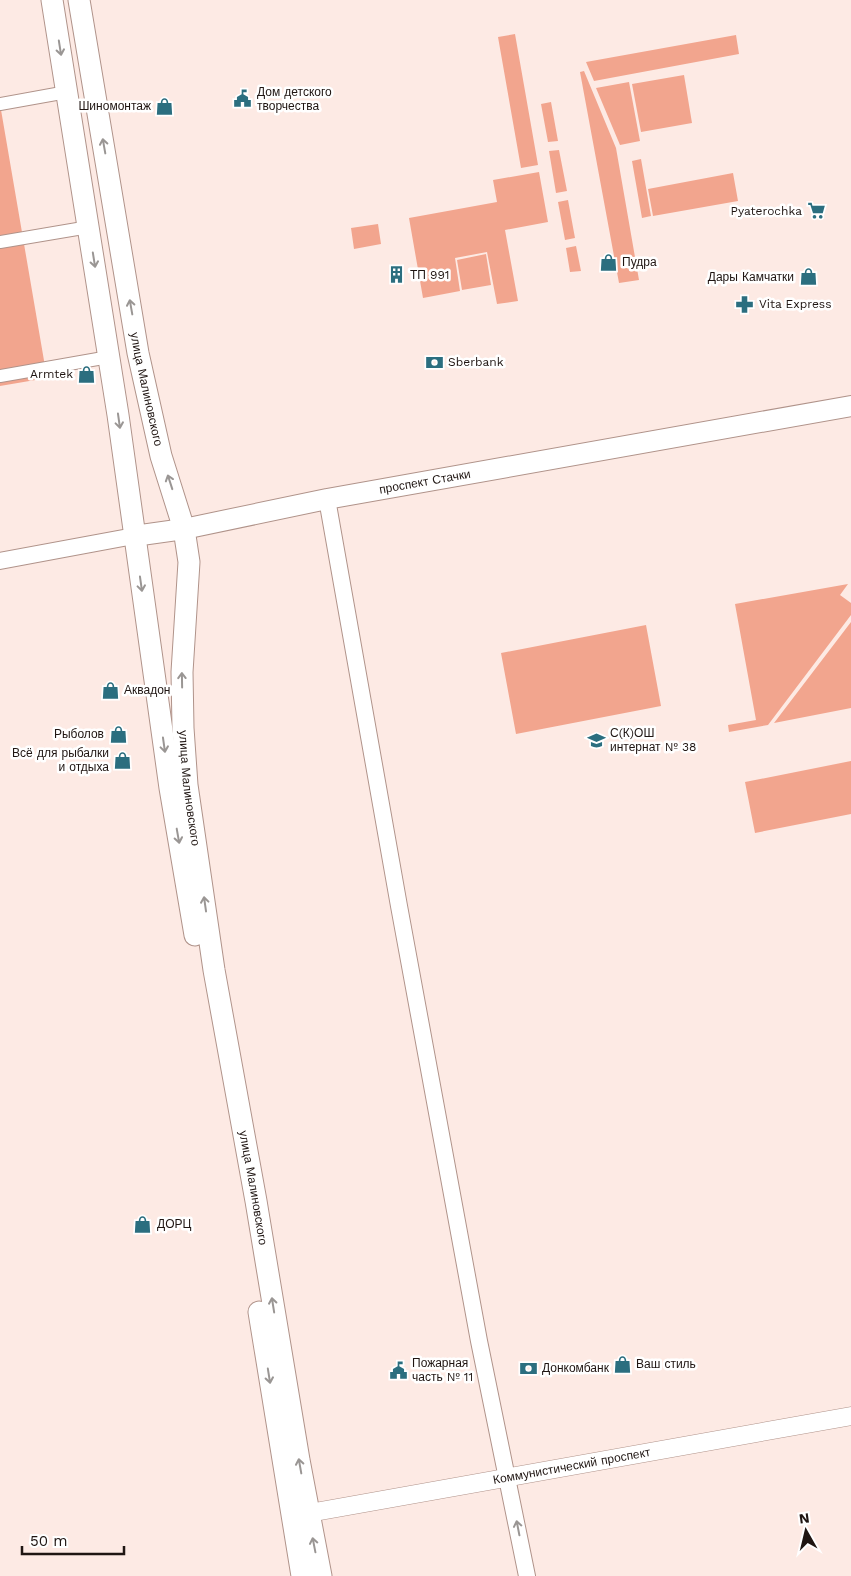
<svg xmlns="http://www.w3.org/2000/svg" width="851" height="1576" font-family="'Work Sans',sans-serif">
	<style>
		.green { fill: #f2a58e }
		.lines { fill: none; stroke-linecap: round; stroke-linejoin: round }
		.minor-casing { stroke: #b0938a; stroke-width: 14 }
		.tertiary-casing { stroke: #b0938a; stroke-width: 18 }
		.secondary-casing { stroke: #b0938a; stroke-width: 19 }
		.primary-casing { stroke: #b0938a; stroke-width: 22 }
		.trunk-casing { stroke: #b0938a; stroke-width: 23 }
		.minor { stroke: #fff; stroke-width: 12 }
		.tertiary { stroke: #fff; stroke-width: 16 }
		.secondary { stroke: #fff; stroke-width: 18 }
		.primary { stroke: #fff; stroke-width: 20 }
		.trunk { stroke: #fff; stroke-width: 21 }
		.oneway { stroke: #9a9694 }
		.labels { text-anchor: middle; stroke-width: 5; stroke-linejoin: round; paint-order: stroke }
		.poi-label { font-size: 12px; fill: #1f1512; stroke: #fff; text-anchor: start }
		.street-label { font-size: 12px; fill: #1f1512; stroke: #fff }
	</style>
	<rect width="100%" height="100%" fill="#fdeae4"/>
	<!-- green -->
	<path class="green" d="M515,34l23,131 -17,3 -23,-131z
		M736,35l3,19 -145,27 -8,-19z
		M584,71l32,77 23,132 -20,3 -39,-211z
		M684,75l8,48 -51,9 -9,-48z
		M629,82l11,59 -20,4 -24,-57z
		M551,102l7,39 -10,1 -7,-38z
		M0,104l47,274 -47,8z
		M559,150l8,41 -11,2 -7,-42z
		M641,159l10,57 -9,2 -10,-57z
		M539,172l9,50 -43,8 13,71 -21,3 -10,-52 -32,6 5,33 -37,7 -14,-80 88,-16 -4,-22z
		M733,173l5,28 -85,15 -5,-27z
		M568,200l7,38 -10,2 -7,-38z
		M378,224l3,20 -27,5 -3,-21z
		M576,246l5,25 -11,1 -4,-24z
		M486,254l5,31 -29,5 -5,-30z
		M848,584l-8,11 11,8v12l-83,110 -39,7 -1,-7 28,-5 -21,-116z
		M851,622v86l-77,15z
		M646,625l15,81 -145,28 -15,-81z
		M851,761v53l-96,19 -10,-51z"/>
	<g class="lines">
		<defs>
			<path id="minor" d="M0,104l67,-12
				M0,242l89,-15
				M0,376l109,-19"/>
			<path id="tertiary" d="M327,499l72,407 80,435 48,235
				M0,561l134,-25"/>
			<g id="secondary">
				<path id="s1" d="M298,1515l553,-99"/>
			</g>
			<g id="primary">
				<path id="s2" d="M134,536l50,-7 143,-30 524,-93"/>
			</g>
			<g id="trunk">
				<path d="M52,0l66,415 52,373 25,147"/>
				<path id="s3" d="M79,0l59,353 23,103 23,73 5,33 -7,110 1,56 4,57 27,185 42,231 43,259 22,116"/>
				<path d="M259,1312l43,264"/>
			</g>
		</defs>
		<!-- minor casing -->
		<use href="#minor" class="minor-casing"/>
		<!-- tertiary casing -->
		<use href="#tertiary" class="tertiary-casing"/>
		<!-- secondary casing -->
		<use href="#secondary" class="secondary-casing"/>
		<!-- primary casing -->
		<use href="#primary" class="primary-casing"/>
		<!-- trunk casing -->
		<use href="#trunk" class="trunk-casing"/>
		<!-- minor -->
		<use href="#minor" class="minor"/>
		<!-- tertiary -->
		<use href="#tertiary" class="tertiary"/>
		<!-- secondary -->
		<use href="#secondary" class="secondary"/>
		<!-- primary -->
		<use href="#primary" class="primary"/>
		<!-- trunk -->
		<use href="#trunk" class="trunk"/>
	</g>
	<!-- one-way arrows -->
	<defs><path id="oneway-shaft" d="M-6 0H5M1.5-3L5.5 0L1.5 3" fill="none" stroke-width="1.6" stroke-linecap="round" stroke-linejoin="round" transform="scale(1.25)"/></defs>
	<g class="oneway">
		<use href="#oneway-shaft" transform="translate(60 48) rotate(81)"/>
		<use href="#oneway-shaft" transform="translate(104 146) rotate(-100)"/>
		<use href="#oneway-shaft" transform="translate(94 260) rotate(81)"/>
		<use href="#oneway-shaft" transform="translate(131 307) rotate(-100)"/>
		<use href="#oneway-shaft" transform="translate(119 421) rotate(82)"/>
		<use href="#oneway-shaft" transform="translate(170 482) rotate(-108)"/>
		<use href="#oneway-shaft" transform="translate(141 584) rotate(82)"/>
		<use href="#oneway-shaft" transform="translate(182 680) rotate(-91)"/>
		<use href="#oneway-shaft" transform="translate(164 745) rotate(82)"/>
		<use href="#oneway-shaft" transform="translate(178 836) rotate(80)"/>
		<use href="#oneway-shaft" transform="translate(205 904) rotate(-98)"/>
		<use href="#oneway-shaft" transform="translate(273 1305) rotate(-99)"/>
		<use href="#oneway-shaft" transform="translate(269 1376) rotate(81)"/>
		<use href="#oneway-shaft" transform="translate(300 1466) rotate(-100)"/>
		<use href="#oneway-shaft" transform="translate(518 1528) rotate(-101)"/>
		<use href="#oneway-shaft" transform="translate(314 1545) rotate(-101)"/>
	</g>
	<!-- icons -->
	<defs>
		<symbol id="civic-bare" viewBox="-9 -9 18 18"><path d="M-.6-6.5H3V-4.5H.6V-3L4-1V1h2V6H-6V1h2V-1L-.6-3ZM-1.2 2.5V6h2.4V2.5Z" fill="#2b6e7f" stroke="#fff" stroke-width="2.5" paint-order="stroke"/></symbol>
		<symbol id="shop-bare" viewBox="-9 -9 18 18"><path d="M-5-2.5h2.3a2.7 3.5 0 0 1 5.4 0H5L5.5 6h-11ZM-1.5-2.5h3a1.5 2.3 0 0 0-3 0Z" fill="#2b6e7f" stroke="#fff" stroke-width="2.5" paint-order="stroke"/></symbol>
		<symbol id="supermarket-bare" viewBox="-9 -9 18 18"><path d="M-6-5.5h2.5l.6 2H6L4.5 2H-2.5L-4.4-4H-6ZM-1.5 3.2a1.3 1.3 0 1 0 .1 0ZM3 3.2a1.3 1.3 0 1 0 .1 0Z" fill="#2b6e7f" stroke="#fff" stroke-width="2.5" paint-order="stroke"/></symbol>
		<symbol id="building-bare" viewBox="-9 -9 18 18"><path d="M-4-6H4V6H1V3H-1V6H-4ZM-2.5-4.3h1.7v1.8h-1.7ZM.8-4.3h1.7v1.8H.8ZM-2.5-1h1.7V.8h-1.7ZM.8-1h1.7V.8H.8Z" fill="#2b6e7f" stroke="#fff" stroke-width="2.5" paint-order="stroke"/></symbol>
		<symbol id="pharmacy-bare" viewBox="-9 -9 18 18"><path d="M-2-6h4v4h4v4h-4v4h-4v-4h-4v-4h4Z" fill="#2b6e7f" stroke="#fff" stroke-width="2.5" paint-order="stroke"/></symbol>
		<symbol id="bank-bare" viewBox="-9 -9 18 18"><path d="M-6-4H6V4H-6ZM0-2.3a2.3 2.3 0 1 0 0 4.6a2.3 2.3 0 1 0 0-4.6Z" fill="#2b6e7f" stroke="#fff" stroke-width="2.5" paint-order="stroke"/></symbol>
		<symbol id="school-bare" viewBox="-9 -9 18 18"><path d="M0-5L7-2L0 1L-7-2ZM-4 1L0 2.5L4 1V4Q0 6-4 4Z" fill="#2b6e7f" stroke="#fff" stroke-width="2.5" paint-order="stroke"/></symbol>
	</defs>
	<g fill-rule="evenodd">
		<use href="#civic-bare" x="230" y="86" width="25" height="25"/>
		<use href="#shop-bare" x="152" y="94" width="25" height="25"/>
		<use href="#supermarket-bare" x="804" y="198" width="25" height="25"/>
		<use href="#shop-bare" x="596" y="250" width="25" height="25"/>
		<use href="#building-bare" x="384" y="262" width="25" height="25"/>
		<use href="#shop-bare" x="796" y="264" width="25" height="25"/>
		<use href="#pharmacy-bare" x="732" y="292" width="25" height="25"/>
		<use href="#bank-bare" x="422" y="350" width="25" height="25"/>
		<use href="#shop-bare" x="74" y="362" width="25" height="25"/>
		<use href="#shop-bare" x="98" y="678" width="25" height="25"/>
		<use href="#shop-bare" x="106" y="722" width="25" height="25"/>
		<use href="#school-bare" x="584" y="728" width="25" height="25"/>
		<use href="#shop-bare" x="110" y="748" width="25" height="25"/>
		<use href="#shop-bare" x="130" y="1212" width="25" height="25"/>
		<use href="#shop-bare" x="610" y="1352" width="25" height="25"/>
		<use href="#bank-bare" x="516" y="1356" width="25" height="25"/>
		<use href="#civic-bare" x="386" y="1358" width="25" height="25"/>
	</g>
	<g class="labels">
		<!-- poi labels -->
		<g class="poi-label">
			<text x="257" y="96">Дом детского<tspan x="257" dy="14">творчества</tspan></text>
			<text x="151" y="110" text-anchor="end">Шиномонтаж</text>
			<text x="802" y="215" text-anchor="end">Pyaterochka</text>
			<text x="622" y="266">Пудра</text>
			<text x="410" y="279">ТП 991</text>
			<text x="794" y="281" text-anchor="end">Дары Камчатки</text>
			<text x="759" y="308">Vita Express</text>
			<text x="448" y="366">Sberbank</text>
			<text x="73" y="378" text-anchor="end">Armtek</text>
			<text x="124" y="694">Аквадон</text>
			<text x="610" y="737">С(К)ОШ<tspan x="610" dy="14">интернат № 38</tspan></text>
			<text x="104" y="738" text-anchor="end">Рыболов</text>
			<text x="109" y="757" text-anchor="end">Всё для рыбалки<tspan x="109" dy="14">и отдыха</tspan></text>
			<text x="157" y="1228">ДОРЦ</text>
			<text x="412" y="1367">Пожарная<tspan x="412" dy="14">часть № 11</tspan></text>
			<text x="636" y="1368">Ваш стиль</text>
			<text x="542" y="1372">Донкомбанк</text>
		</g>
		<!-- street labels -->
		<g class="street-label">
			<text dy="4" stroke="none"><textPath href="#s3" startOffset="395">улица Малиновского</textPath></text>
			<text dy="4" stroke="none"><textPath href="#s2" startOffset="296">проспект Стачки</textPath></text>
			<text dy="4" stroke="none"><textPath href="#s3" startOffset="800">улица Малиновского</textPath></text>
			<text dy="4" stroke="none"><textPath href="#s3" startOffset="1205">улица Малиновского</textPath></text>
			<text dy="4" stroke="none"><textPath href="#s1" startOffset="278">Коммунистический проспект</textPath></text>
		</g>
	</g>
	<!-- north arrow -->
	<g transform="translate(806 1531) rotate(352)" stroke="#ffffff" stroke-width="4" paint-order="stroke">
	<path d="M0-4L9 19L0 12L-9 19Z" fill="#1f1512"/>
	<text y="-8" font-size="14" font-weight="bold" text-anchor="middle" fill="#1f1512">N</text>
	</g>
	<!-- scale -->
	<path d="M22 1546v8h102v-8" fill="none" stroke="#1f1512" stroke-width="2.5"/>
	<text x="30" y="1546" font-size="15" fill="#1f1512" stroke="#ffffff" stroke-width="4" paint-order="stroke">50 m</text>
</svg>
